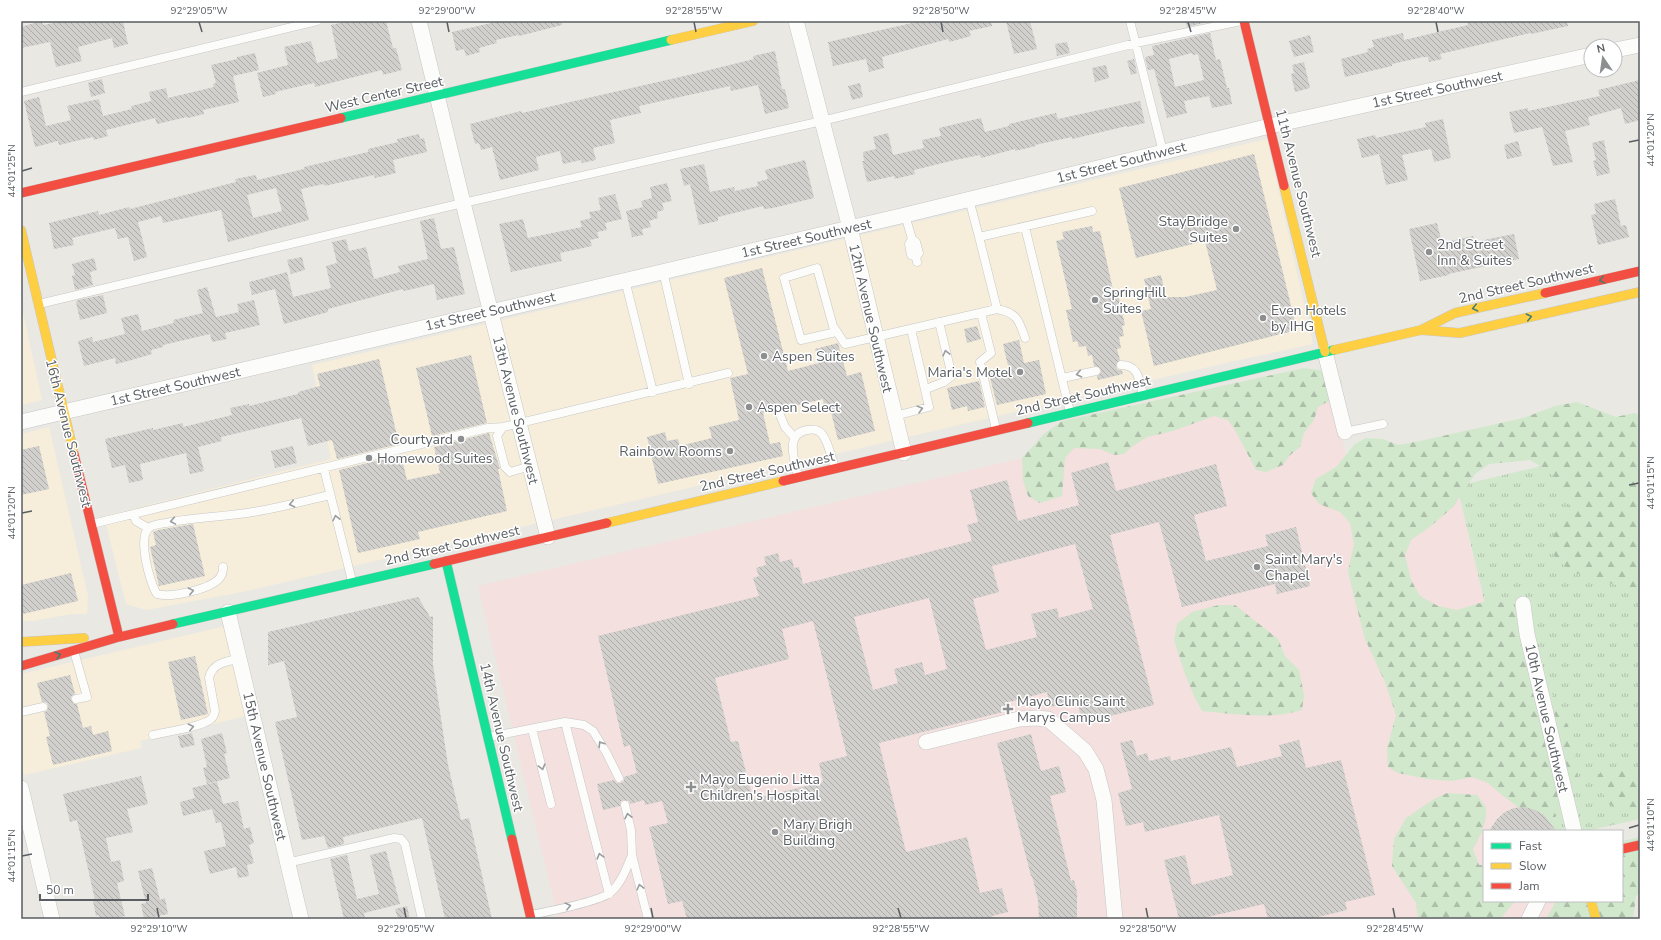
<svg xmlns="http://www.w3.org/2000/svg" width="1661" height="940" font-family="'Nunito Sans',sans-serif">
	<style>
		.commercial { fill: #f6eeda }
		.medical { fill: #f4e0de }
		.grass { fill: url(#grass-tufts) }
		.forest { fill: url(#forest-firs) }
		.building { fill: url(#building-back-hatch); fill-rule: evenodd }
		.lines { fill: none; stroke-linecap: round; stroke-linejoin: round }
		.lane-casing { stroke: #c6c6c6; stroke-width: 9 }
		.street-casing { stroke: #c6c6c6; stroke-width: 16 }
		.fast-casing { stroke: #c7c7c7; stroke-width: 10 }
		.slow-casing { stroke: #c7c7c7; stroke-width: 10 }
		.jam-casing { stroke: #c7c7c7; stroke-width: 10 }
		.lane { stroke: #fcfcfb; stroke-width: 8 }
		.street { stroke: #fcfcfb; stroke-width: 15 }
		.fast { stroke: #16e098; stroke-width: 9 }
		.slow { stroke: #ffcf43; stroke-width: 9 }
		.jam { stroke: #f24e42; stroke-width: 9 }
		.oneway { stroke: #487e70 }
		.oneway2 { stroke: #9a9d9f }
		.ticks { fill: none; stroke: #595e62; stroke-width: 1.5 }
		.poi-dot { fill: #8c8e8f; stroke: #fff; stroke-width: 1.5 }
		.labels { text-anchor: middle; stroke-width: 3; stroke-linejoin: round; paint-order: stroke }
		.street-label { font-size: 14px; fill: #595e62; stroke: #fff }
		.poi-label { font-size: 14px; fill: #595e62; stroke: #fff; text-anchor: start }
		.neatline { fill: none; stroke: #595e62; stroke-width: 1.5 }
		.ticks-label { font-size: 10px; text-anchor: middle; fill: #595e62 }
	</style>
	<defs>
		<pattern id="grass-tufts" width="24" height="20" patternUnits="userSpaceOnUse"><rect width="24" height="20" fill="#d1e8cc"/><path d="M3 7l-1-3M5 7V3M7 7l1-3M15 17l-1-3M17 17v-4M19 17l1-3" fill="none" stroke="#adbfa9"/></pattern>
		<pattern id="forest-firs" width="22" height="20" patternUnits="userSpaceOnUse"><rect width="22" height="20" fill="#d1e8cc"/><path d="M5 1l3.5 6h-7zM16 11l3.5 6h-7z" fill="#adbfa9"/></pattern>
		<pattern id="building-back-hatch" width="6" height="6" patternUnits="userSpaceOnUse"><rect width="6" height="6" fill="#d1d0cd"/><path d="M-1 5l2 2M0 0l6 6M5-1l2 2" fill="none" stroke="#adacaa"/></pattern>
	</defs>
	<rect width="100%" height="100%" fill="#eae8e3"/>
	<!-- commercial -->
	<path class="commercial" d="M1267,139l46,205 -83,18 -988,230 -96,18 -20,-6 -22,-88 227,-57 -19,-94z
		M21,303l21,97 -21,5z
		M49,427l39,169 -1,18h-15l-40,7h-11v-187z
		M226,626l21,90 -107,25 1,7 -117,27 -3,-13v-88z"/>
	<!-- medical -->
	<path class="medical" d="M1329,386l30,123 98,-21 82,343h-55v70h97l4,18h-1027l-80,-333z"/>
	<!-- grass -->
	<path class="grass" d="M1632,445l8,33v341l-54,12h-47l-82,-345z"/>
	<!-- forest -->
	<path class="forest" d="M1304,368l29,4 9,9c-2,16 -11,19 -24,26l-4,13 -10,13 -4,14 -11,9 -6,9 -17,7 -10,-2 -21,-40 -7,-10 -14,-4 -41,15 -26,6 -14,9 -9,8 -10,1 -14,-6 -26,-1 -9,10 -3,38 -22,7 -12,-7 -5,-16 -1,-22 22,-24 18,-13z
		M1577,402l39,15 18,-4 6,2v175c-25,-6 -58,-10 -78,-26 -5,-4 -9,-10 -12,-15l1,-10 13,-19 5,-15 -4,-15 -16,-19 -19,-11 -41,4 -14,10 -22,33 -22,19 -20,14 -6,15 6,25 9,16 18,10 19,4 33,-10 14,3 13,13 5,20 -3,17 10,18 21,18 19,39 6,28 3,22 -4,14 -19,10v19l-8,8 -45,-34 -14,-12 -16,-6 -20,4 -25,-2 -29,-6 -10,-6 -1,-19 9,-33 -11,-33 -20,-43 -11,-42 -6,-26 6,-27 -4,-21 -10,-11 -21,-8 -8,-11 5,-14 20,-12 19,-23 11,-6 17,1 15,6 22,-4 103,-23 32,-12z
		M1219,605h16l43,34 7,17 14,14 5,25 -2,15c-33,10 -66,4 -100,1l-8,-15 -9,-22 -11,-34 3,-16 15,-12z
		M1603,769h19l18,4v36l-15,4 -16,-9 -14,-24z
		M1447,793l30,2c3,4 8,10 9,14 1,14 -6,28 -13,40l6,16h5v36h31l-15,18h-82l-2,-16 -24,-37 2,-27 12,-21 28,-19z
		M1640,837v56l-4,3 -3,23h-87l10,-18h66v-60z"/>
	<!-- building -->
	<path class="building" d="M41,21l2,4 21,-4h59l5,23 -14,4 -2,-10 -34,9 4,14 -26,6 -6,-25 -29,6v-21z
		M349,21h37l7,27h3l6,22 -19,5 -1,-5 -67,17 -1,-4 -39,9 1,2 -13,3 -6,-24 31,-8 -4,-18 27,-6 6,22 21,-5 -7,-33z
		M500,21h62v4l-43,11 -1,-1 -22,5 1,3 -18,5 1,4 -14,4 -2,-7 -8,2 -4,-19z
		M921,21h70l1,5 -23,5 2,5 -22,6 -1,-3 -66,18 2,11 -15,4 -3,-13 -33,7 -5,-24z
		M1006,21h24l7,28 -23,5z
		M1185,21h22v1l-20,5z
		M1467,21h100l1,5 -37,8 -1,-1 -90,21 2,5 -13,3 -1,-5h-5l-31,7v2l-47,11 -4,-18 27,-7 -1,-3 7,-2 -2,-7 31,-7 1,7 64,-15z
		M1210,33l6,27 4,-1 7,29h2l3,16 -20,4 -3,-12 -25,5 3,12 -20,5 -13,-49 -6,1 -3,-13 9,-2 -2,-9zM1192,53l1,2 5,-1 6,26 -29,7 -6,-28z
		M1310,35l4,17 -20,5 -5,-16z
		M1067,42l3,11 -13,3 -2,-12z
		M775,51l7,38h3l4,19 -24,6 -7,-29 -27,6 -1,-5 -91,20 2,7 -31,7 5,23 -22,5 3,12 -14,3 -1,-3 -18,4 -3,-13 -24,6 3,13 -39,10 -8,-33 -11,3 -2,-7 -4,1 -5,-20 51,-13 1,2 171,-39 61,-15 -1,-3z
		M255,53l4,17 -26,6 6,26 -36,8 1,4 -16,4 -1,-1 -30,7 -2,-6 -49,12 2,6 -14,4 -1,-3 -34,8 -1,-4 -23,6 -11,-46 15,-4 7,29 25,-6 -4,-14 32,-7 4,17 29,-7 -1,-3 20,-5 -2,-9 17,-4 2,10 46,-11 -1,-3 3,-1 -5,-18 26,-6v-2z
		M1134,59l3,14 -6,2 -4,-14z
		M1304,62l6,26 -15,4 -4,-18 3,-1 -2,-8z
		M1106,65l3,13 -14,4 -3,-14z
		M102,79l3,14 -14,4 -3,-14z
		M1640,80v40l-15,4 -4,-16 -33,9 2,8 -25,6 8,31 -20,4 -11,-39 -28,6 -5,-21 19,-4v3l72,-15 -2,-6z
		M860,83l3,14 -11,3 -4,-14z
		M1140,101l5,22 -18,4v-1l-55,13v-2l-37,8 1,1 -21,5v-2l-34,9 -1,-3 -25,5 -41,10 1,4 -20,5 -1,-3 -27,6 -5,-21h2l-1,-9 13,-3 -3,-12 15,-4 5,22 31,-7 -2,-8 19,-4 -2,-8 42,-10 4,14 24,-6v-2l47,-11 2,6z
		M1443,119l8,39 -17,4 -3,-13 -29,6 6,25 -22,5 -7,-31 -17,4 -5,-19 18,-4 1,3 50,-11 -1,-4z
		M419,134l1,5 4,-1 3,14 -34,8 3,13 -21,5 -1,-3 -50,11v-2l-23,5 8,31 -81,22 -7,-32 -58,13 -2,-7 -23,6 9,35 -13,4 -6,-24 -10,2 -3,-11 -43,10 2,7 -20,4 -5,-26 49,-12 1,4 30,-8 1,2 106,-27 -1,-3 21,-4 1,5 47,-11v-2l64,-15v-3l30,-7 -1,-3zM276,188l6,23 -29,7 -6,-23z
		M1604,140l6,33 -13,3 -4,-15 3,-1 -4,-17z
		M1518,141l4,15 -15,3 -3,-14z
		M1254,154l43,176 -143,36 -13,-55 10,-2 -7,-30 17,-4 5,22h19l32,-7 -12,-49 -69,17 -17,-70z
		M805,160l9,38 -41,10 -9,1 -1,-3 -45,11v4l-19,4 -9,-41 -6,2 -4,-17 24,-5 6,28 24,-5 1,4 23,-5 -1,-4 11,-3 -3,-9z
		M667,183l5,18 -10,2 2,7 -7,2 1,6 -9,3 2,6 -9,2 1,6 -11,2 -6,-26 17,-4 -2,-6 11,-3 -2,-11z
		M615,194l7,25 -17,4 2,7 -10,2 2,6 -9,2 2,6 -32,7 2,8 -51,11 -12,-48 24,-5 5,19 54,-11 -2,-6 11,-3 -2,-6 12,-2 -3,-12z
		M1615,199l6,27 5,-1 3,12 -31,8 -7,-30 5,-1 -2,-10z
		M434,218l7,31 13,-2 11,47 -28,6 -3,-16 -30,7 -1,-2 -75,20v3l-44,12 -9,-35 -23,6 -3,-13 38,-10 6,25 38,-9 -5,-22 11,-3 -5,-21 14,-3 3,12 17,-4 8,32 26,-7 -2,-6 30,-7 -8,-38z
		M1437,223l5,20 31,-7 1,6 40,-8 5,25 -71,15 1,1 -29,6 -11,-52z
		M1092,226l1,6 7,-1 13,59 4,-1 8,36 -3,1 2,10 -5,1 2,11 -4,1 3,11 -4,5 1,4 5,2 1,3 -25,6 -1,-4 4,-4 -1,-4 -6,-2 -2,-11 -4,1 -2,-10 -7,1 -2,-6 -4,1 -7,-32 6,-1 -16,-68 8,-2 -2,-7z
		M302,257l3,13 -14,4 -4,-14z
		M94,258l3,12 -7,2 3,13 -18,5 -3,-14 3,-1 -3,-11z
		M762,268l26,103 31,-8 -4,-14 23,-6 9,33 14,-4 14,59 -37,9 -9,-36 -5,2 -1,-7 -40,10 -2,-4h-5l-3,2v4l-10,2 7,31 10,-2 3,14 -125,28 -11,-47 18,-5 2,9 11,-2 2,7 32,-8 -3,-11 30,-7 -9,-42 18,-4 -24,-96z
		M207,287l9,30 23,-5 -2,-8 17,-4 6,25 -35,8 2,6 -15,3 -2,-8 -47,11v2l-12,3 1,4 -24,7 -12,3 -1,-6 -31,8 -6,-25 14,-4 1,5 32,-8 -4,-16 17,-4 4,17 32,-8 -1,-3 30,-7 -6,-23z
		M103,295l4,18 -27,7 -4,-18 2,-2z
		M977,326l4,13 -14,4 -3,-14z
		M1019,340l5,23 15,-3 7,34 -49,11 -7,-27h1l-1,-4 19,-4 -6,-26z
		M471,355l16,68 -55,13 -16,-68z
		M379,359l20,85 -62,15 -5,-19 -24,6 -7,-28 -80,19 1,4 -24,6 6,24 -14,3 -4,-21 -46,11 3,16 -14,3 -4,-18 -13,3 -7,-29 48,-11v2l30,-7v4l49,-12 -2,-7 19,-4v2l49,-12v-2l22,-6 -3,-12z
		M979,381l6,26 -17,4 -1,-5 -15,4 -5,-22z
		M489,433l11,36h-2l9,42 -89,21 2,7 -62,14 -19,-83 62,-15 6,25 33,-7 -6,-26z
		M39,446l10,43 -28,6v-45z
		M293,446l4,17 -22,5 -4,-17z
		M1108,462l8,29 100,-27 11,42 -33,9 12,46 62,-15 -3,-11 31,-8 14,59 -33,8 -2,-10 -93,23 -23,-85 -49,13 44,170 -72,18 -5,-23 -27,7 -3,-15 -38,10 2,8 -132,33 27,109 61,-15 13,56 22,-5 6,24 -16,4 1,3h-306l-5,-18 -14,3 -19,-77 19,-4 -6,-22 -17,4 -1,-5 -14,4 -1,-3 -5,-1 -3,1 -1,5 -17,4 -6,-26 17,-4 2,3h5l3,-2v-4l13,-4 -7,-28 -6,2 -26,-111 161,-40 -6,-18 6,-2 -3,-8 10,-3 -2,-8 14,-4 2,9 12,-3 2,9 5,-1 4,17 169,-43 -5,-16 11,-3 -8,-32 37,-10 11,41 61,-16 -8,-32zM1075,544l18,65 -34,9 -2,-10 -26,6 6,23 -51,13 -13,-51 26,-7 -7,-26zM929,598l18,71 -22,6 -3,-13 -28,7 4,14 -25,7 -19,-73zM813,621l34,135 -28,7 4,19 -70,17 -15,-58 -7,1 -16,-64 74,-19 -7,-30z
		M193,524l12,52 -46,10 -9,-39 6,-2 -3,-13 5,-2z
		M71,573l7,28 -55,13 -2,-10v-19z
		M418,597l12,20 3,-1v49l15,100 13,55 8,-2 23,101h-47l-23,-101 -79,19 1,7 -16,4 -4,-12 -22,4 -12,-52 -15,-66 22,-5 -13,-56 -16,4v-33z
		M195,656l13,58 -27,6 -13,-58z
		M70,675l5,19 -4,3v3l3,4h3l6,24 8,-2 2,9 15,-4 4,20 -59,14 -7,-28 4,-1 -6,-24 3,-1 1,-5 -1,-3 -5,-1 -5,-19z
		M192,733l3,12 -14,3 -3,-12z
		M222,733l5,20 -3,1 6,24 -23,6 -4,-16 4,-1 -6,-28z
		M1031,734l10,37 18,-5 7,26 -16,4 21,85 3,-1 3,12v27h-38l-1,-19 -6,-24h-1l-34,-133z
		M1132,740l5,16 10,-3 2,8 21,-5 1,5 60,-14 6,20 45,-11 -3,-11 20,-5 7,28 35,-8 34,135 -30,7 2,8 -37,9h-42l-4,-15 -65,15h-20l-15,-59 21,-5 7,30 41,-10 -14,-60 -74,17 -2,-10 -17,4 -8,-33 14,-4 -12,-46z
		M141,776l7,28 -21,5 6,23 -27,6 5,24 9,-2 4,21 -7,2 8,33 -12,3h-13l-1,-4 -3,1 -3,-15 2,-1 -18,-80 -7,2 -7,-28z
		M217,782l6,22 15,-3 6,28 6,-2 4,16 -5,2 5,18 -7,2 2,11 -11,2 -2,-11 -26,7 -6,-23 22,-5 -5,-24 -5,1 -4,-14 -29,7 -3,-14 15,-4 -3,-10z
		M1525,807l10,3 9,5 12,16h-67l8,-12 8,-7 9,-4z
		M386,851l14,53 -36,9 1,6h-21l-14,-60 17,-4 10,44 22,-5 -9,-39z
		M152,868l8,32 5,-2 3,16 -24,5 -3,-15 5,-1 -8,-32z
		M407,906l3,13h-12l-3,-10z"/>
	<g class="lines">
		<defs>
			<path id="lane" d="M1130,21l33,131
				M21,92l296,-71
				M969,199l10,38
				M905,215l7,24 -3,5 2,11 5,2 1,5
				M1025,227l45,185
				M912,239l4,3 3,11 -3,4
				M663,271l26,113
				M625,280l28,112
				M39,304l411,-98 372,-85 314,-78 105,-22
				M997,309c20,4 22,11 28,29
				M981,313l10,40 -11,9 16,67
				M836,332l-35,8 -17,-62 33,-10 16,58 12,18 152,-35 -18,-72 113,-26
				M1121,365c18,0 18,15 22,30
				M1062,378l34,-7
				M926,389l18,-7 8,-6 -13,-54
				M778,410l7,17 9,10
				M895,416l34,-9 -18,-78
				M503,427l-6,9 8,31 5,5 21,-6
				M1345,432l38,-8
				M324,469l28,112
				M798,477c-3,-16 -14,-43 9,-47 6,-1 11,-1 15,4 7,9 9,23 13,34
				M133,514l3,7 12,7
				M92,524l396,-96 15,-1 225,-54
				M223,567c0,2 0,6 -2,9 -7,13 -50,22 -64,18 -7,-10 -20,-57 -8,-66 4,-4 11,-4 17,-5 29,-6 58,-6 87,-11 26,-4 52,-11 77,-17
				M74,651l13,46 -11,2
				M21,712l22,-5
				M565,722l44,172
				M532,729l19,75
				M153,735c13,-3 49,-8 58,-16 3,-2 3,-5 4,-8l-6,-33c3,-15 18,-17 30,-19
				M489,737l76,-15 19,3 9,6 13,21 13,26
				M625,805l6,25 1,25 16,64
				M287,863l107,-25 7,1 4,5 17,75
				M531,915c15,-3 71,-14 80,-23 11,-10 15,-23 21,-37"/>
			<path id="street" d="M419,21l44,182 85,334
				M796,21l54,207 54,225
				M1615,50l25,-5
				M1325,352l20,80
				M21,422l884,-207 365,-89 321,-71
				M1523,604l4,30 47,197
				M228,612l73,307
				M926,742l93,-23 16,-1 13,1 37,32 11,18 8,31 11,119
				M21,788l31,131
				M1529,919l9,-18"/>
			<path id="fast" d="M341,118l330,-78
				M1028,423l306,-73
				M446,561l66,278
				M173,624l261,-60"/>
			<path id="slow" d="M671,40l82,-19
				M1284,186l41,166
				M21,230l53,224
				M1421,330l39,3 180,-41
				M1334,350l87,-20 34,-17 90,-20
				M607,523l176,-42
				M21,642l63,-4
				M1591,901l5,18"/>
			<path id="jam" d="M1244,21l40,165
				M21,193l320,-75
				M1545,293l95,-22
				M74,454l45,183
				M783,481l245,-58
				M434,564l173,-41
				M21,666l98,-29 54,-13
				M512,839l19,80
				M1622,849l18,-4"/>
		</defs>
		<!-- lane casing -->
		<use href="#lane" class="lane-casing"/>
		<!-- street casing -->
		<use href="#street" class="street-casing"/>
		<!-- fast casing -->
		<use href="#fast" class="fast-casing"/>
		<!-- slow casing -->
		<use href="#slow" class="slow-casing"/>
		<!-- jam casing -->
		<use href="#jam" class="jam-casing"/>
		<!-- lane -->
		<use href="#lane" class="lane"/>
		<!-- street -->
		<use href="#street" class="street"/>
		<!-- fast -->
		<use href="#fast" class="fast"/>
		<!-- slow -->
		<use href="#slow" class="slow"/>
		<!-- jam -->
		<use href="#jam" class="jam"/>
	</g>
	<!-- one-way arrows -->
	<defs><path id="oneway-chevron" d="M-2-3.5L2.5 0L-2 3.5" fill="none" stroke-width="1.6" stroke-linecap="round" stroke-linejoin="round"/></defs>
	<g class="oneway">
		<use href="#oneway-chevron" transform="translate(1602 280) rotate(167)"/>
		<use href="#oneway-chevron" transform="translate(1475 308) rotate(167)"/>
		<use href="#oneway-chevron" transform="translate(1529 317) rotate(-13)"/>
		<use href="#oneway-chevron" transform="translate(58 655) rotate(-17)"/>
	</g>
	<g class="oneway2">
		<use href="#oneway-chevron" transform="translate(946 353) rotate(-104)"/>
		<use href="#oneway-chevron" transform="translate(1079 374) rotate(168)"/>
		<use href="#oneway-chevron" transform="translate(920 409) rotate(-15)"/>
		<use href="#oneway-chevron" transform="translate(292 504) rotate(168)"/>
		<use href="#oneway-chevron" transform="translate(336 518) rotate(-103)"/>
		<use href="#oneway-chevron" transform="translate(173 521) rotate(170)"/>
		<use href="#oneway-chevron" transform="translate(191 591) rotate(-13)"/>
		<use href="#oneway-chevron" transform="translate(191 727) rotate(-13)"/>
		<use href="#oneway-chevron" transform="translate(601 744) rotate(-122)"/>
		<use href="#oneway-chevron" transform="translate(542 767) rotate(75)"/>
		<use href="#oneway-chevron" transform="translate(628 816) rotate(-102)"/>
		<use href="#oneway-chevron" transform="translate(600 856) rotate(-105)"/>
		<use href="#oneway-chevron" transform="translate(640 887) rotate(-104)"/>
		<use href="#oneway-chevron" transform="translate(568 906) rotate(-14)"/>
	</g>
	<!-- ticks -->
	<path class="ticks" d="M199,22l3,10M447,22l2,10M694,22l2,10M941,22l2,10M1188,22l3,10M1436,22l2,10M1629,142l10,-2M22,171l10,-3M1629,485l10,-2M22,513l10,-2M1629,828l10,-3M22,856l10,-2M157,908l2,10M404,908l2,10M651,908l2,10M898,908l3,10M1146,908l2,10M1393,908l2,10"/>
	<!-- markers -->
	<g class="poi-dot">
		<circle cx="1236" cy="229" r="4"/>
		<circle cx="1429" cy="252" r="4"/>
		<circle cx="1095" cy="300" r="4"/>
		<circle cx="1263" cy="318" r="4"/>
		<circle cx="764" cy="356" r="4"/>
		<circle cx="1020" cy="372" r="4"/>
		<circle cx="749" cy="407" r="4"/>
		<circle cx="461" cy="439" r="4"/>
		<circle cx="730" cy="451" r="4"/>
		<circle cx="369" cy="458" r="4"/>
		<circle cx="1257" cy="567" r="4"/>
		<path d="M1006 703h4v4h4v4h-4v4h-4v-4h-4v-4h4z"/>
		<path d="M689 781h4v4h4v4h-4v4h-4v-4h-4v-4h4z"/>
		<circle cx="775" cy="832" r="4"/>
	</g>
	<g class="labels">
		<!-- street labels -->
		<g class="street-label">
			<text transform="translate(1437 89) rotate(-12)" y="5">1st Street Southwest</text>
			<text transform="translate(384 94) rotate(-13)" y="5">West Center Street</text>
			<text transform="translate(1121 162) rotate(-14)" y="5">1st Street Southwest</text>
			<text transform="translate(1299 183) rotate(76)" y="5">11th Avenue Southwest</text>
			<text transform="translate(806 238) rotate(-13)" y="5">1st Street Southwest</text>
			<text transform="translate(1526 283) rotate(-13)" y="5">2nd Street Southwest</text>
			<text transform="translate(490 311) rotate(-13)" y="5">1st Street Southwest</text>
			<text transform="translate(871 318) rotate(77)" y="5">12th Avenue Southwest</text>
			<text transform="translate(175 386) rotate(-13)" y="5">1st Street Southwest</text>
			<text transform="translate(1083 395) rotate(-13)" y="5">2nd Street Southwest</text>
			<text transform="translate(516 410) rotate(76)" y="5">13th Avenue Southwest</text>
			<text transform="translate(69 433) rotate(76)" y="5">16th Avenue Southwest</text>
			<text transform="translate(767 471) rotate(-13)" y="5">2nd Street Southwest</text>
			<text transform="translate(452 545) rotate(-13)" y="5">2nd Street Southwest</text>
			<text transform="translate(1547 718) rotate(77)" y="5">10th Avenue Southwest</text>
			<text transform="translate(502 737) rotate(77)" y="5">14th Avenue Southwest</text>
			<text transform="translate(265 766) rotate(77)" y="5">15th Avenue Southwest</text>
		</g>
		<!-- poi labels -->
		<g class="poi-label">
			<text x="1228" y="226" text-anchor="end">StayBridge<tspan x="1228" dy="16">Suites</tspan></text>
			<text x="1437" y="249">2nd Street<tspan x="1437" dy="16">Inn &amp; Suites</tspan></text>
			<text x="1103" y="297">SpringHill<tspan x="1103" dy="16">Suites</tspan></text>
			<text x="1271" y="315">Even Hotels<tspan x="1271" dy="16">by IHG</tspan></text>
			<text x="772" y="361">Aspen Suites</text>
			<text x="1012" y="377" text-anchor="end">Maria's Motel</text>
			<text x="757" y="412">Aspen Select</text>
			<text x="453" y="444" text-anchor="end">Courtyard</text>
			<text x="722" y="456" text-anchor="end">Rainbow Rooms</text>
			<text x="377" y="463">Homewood Suites</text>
			<text x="1265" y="564">Saint Mary's<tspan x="1265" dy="16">Chapel</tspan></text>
			<text x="1017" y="706">Mayo Clinic Saint<tspan x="1017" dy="16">Marys Campus</tspan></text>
			<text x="700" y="784">Mayo Eugenio Litta<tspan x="700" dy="16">Children's Hospital</tspan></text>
			<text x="783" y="829">Mary Brigh<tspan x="783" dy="16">Building</tspan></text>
		</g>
	</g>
	<!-- border -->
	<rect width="1661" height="940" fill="none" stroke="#ffffff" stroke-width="44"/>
	<!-- legend -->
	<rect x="1483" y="830" width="140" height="72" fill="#ffffff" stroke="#bdbfc0"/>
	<rect x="1491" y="843" width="20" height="6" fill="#16e098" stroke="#bdbfc0"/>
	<text x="1519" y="850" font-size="12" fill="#595e62">Fast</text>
	<rect x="1491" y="863" width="20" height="6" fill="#ffcf43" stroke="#bdbfc0"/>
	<text x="1519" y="870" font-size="12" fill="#595e62">Slow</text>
	<rect x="1491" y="883" width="20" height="6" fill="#f24e42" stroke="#bdbfc0"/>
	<text x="1519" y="890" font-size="12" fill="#595e62">Jam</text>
	<!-- north arrow -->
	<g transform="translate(1603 58) rotate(347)"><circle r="19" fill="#ffffff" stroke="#bdbfc0"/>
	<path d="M0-3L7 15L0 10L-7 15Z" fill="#8c8e8f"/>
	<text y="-6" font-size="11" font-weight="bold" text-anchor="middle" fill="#595e62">N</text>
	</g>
	<!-- scale -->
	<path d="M40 894v6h108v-6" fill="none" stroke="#595e62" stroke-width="2"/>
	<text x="46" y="894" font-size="12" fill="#595e62" stroke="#ffffff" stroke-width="3" paint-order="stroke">50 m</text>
	<rect x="22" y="22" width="1617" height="896" class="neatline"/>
	<g class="ticks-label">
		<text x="199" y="14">92°29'05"W</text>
		<text x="447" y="14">92°29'00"W</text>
		<text x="694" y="14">92°28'55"W</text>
		<text x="941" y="14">92°28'50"W</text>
		<text x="1188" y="14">92°28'45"W</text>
		<text x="1436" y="14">92°28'40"W</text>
		<text transform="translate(1650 140) rotate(-90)" y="4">44°01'20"N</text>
		<text transform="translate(11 171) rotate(-90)" y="4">44°01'25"N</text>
		<text transform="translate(1650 483) rotate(-90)" y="4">44°01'15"N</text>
		<text transform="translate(11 513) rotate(-90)" y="4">44°01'20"N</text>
		<text transform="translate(1650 825) rotate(-90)" y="4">44°01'10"N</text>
		<text transform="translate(11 856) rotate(-90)" y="4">44°01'15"N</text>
		<text x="159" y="932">92°29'10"W</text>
		<text x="406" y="932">92°29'05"W</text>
		<text x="653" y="932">92°29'00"W</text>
		<text x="901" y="932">92°28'55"W</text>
		<text x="1148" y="932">92°28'50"W</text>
		<text x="1395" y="932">92°28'45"W</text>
	</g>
</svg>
